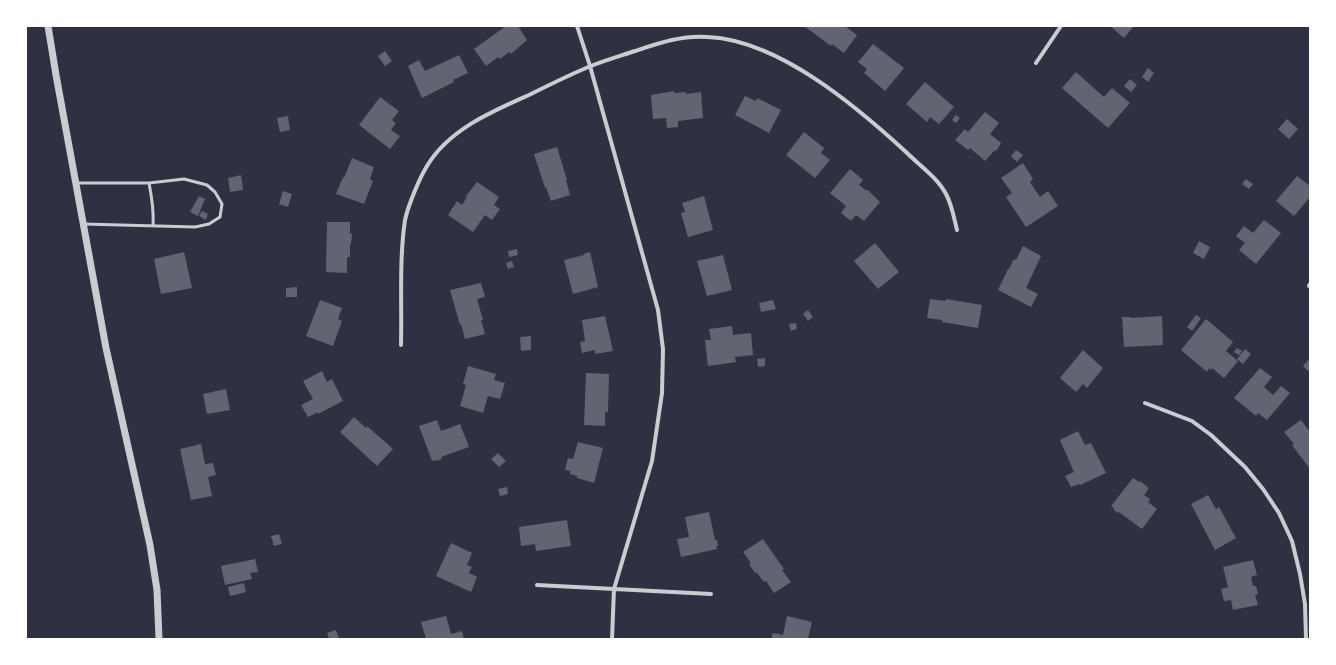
<svg xmlns="http://www.w3.org/2000/svg" width="1336" height="665" font-family="Cabin,sans-serif">
	<style>
		.building { fill: #626471 }
		.lines { fill: none; stroke-linecap: round; stroke-linejoin: round }
		.service { stroke: #caccd0; stroke-width: 3 }
		.minor { stroke: #caccd0; stroke-width: 4 }
		.tertiary { stroke: #caccd0; stroke-width: 7 }
	</style>
	<rect width="100%" height="100%" fill="#2d3142"/>
	<!-- building -->
	<path class="building" d="M506,26h12l9,14 -16,14 -2,-2 -9,7 -2,-2 -12,9 -12,-17z
		M804,26h41l12,9 -13,18 -12,-9 -1,2z
		M1110,26h24l-10,12z
		M873,44l31,24 -19,23 -21,-18 3,-4 -9,-7z
		M385,51l7,10 -7,5 -7,-10z
		M459,55l9,18 -15,7 1,2 -32,16 -14,-32 11,-6 6,11z
		M1148,68l6,5 -6,9 -6,-5z
		M1076,72l28,25 8,-9 18,15 -22,25 -46,-40z
		M1130,79l7,6 -6,7 -7,-6z
		M925,82l29,25 -15,17 -9,-7 -3,5 -21,-18z
		M674,91v2l12,-1v2l15,-2 2,26 -25,3v6l-11,1 -1,-10 -13,1 -2,-24z
		M745,96l11,5 1,-3 24,12 -12,23 -34,-18z
		M380,97l19,14 -7,9 4,3 -5,7 9,6 -10,13 -31,-24z
		M985,112l14,11 -9,11 11,9 -4,7 -3,1 -9,10 -15,-13 -2,2 -13,-10 10,-11 3,3z
		M956,115l4,3 -4,5 -4,-3z
		M288,116l2,14 -10,2 -3,-14z
		M1287,119l11,10 -9,10 -11,-10z
		M804,132l20,16 -3,5 9,7 -15,18 -29,-23z
		M557,147l10,33h-1l4,15 -19,6 -5,-14 -1,1 -11,-34z
		M1016,150l7,5 -6,7 -6,-6z
		M352,158l22,9 -4,12 3,2 -9,23 -28,-10 7,-17 1,1z
		M1023,163l10,16 -3,3 10,15 8,-6 10,15 -32,21 -20,-30 6,-4 -11,-15z
		M850,169l13,11 -4,5 8,6 1,-1 12,12 -16,19 -8,-6 -5,6 -10,-8 5,-7 -16,-13z
		M241,175l2,15 -13,2 -2,-14z
		M1297,176l13,10v11l-16,19 -18,-15z
		M1246,179l7,5 -4,5 -7,-5z
		M477,182l22,15 -5,8 6,4 -8,11 -7,-5 -12,17 -25,-17 9,-14 5,4 5,-8 -1,-1z
		M283,191l9,3 -4,13 -9,-3z
		M199,196l6,3 -7,17 -8,-4z
		M704,196l9,34 -25,7 -7,-24 4,-1 -3,-9z
		M202,211l6,3 -2,6 -7,-4z
		M1264,220l17,13 -25,31 -17,-14 6,-7 -9,-7 8,-10 9,7z
		M327,222h23v12l2,-1 -1,11h-1v13h-3v16l-21,-1z
		M1199,241l11,6 -6,12 -11,-6z
		M875,243l24,29 -21,17 -24,-28z
		M1023,246l18,10 -15,32 12,6 -7,13 -33,-17 10,-21h1l5,-10 2,1z
		M517,249l1,6 -9,2 -1,-6z
		M184,252l8,36 -31,6 -7,-35z
		M590,252l8,35 -25,7 -9,-34 20,-5v-1z
		M723,255l9,35 -25,6 -10,-35z
		M512,261l2,6 -6,2 -2,-6z
		M481,283l4,14 -8,2 6,21h-2l4,14 -20,5 -4,-15 -1,1 -10,-35z
		M297,287v10h-11v-9z
		M930,299l15,2 1,-2 36,6 -4,23 -36,-6v-2l-15,-2z
		M320,300l22,8 -4,11 4,2 -9,25 -27,-10z
		M773,300l3,9 -15,3 -2,-9z
		M808,310l5,7 -5,4 -5,-7z
		M1196,315l5,3 -9,13 -5,-4z
		M605,316l8,35 -18,3v-4l-13,3 -2,-11 5,-1 -3,-21z
		M1162,316l1,29 -39,2 -2,-30h9v1z
		M1206,319l27,23 -7,9 12,10 -14,17 -12,-10 -1,2 -2,-2 -2,4 -26,-22z
		M796,323l1,6 -6,2 -2,-7z
		M732,326l1,9 18,-2 2,22 -18,2 1,5 -28,4 -3,-26h6l-2,-11z
		M531,336v14l-10,1 -1,-14z
		M1237,348l5,3 -3,4 -5,-3z
		M1245,349l6,5 -8,10 -6,-5z
		M1083,350l20,18 -16,20 -4,-4 -7,8 -16,-14z
		M765,358v8l-7,1 -1,-8z
		M1308,360l2,2v7l-2,2 -5,-5z
		M468,366l28,8 -2,6 11,3 -5,16 -12,-3 -5,17 -23,-7 6,-21 -3,-1z
		M1260,368l12,9 -8,10 9,8 8,-9 9,7 -23,27 -9,-7 -2,3 -22,-18z
		M322,371l5,11 5,-3 11,22 -25,13v-2l-10,5 -7,-12 12,-6 -10,-18z
		M586,373l23,1 -1,38h-3v14l-21,-1z
		M226,389l4,21 -23,4 -4,-20z
		M354,417l12,11 1,-2 26,23 -16,17 -37,-34z
		M437,420l4,11 19,-7 9,23 -28,10 1,2 -6,2 -1,-1 -3,1 -13,-35z
		M1301,420l9,12v37l-18,-24 2,-1 -10,-12z
		M1078,431l7,14 6,-2 15,30 -26,12 -1,-1 -8,3 -6,-11 9,-4 -14,-32z
		M578,442l25,6 -9,35 -17,-5v-2l-7,-2v-3l-5,-1 3,-12 5,1z
		M201,444l4,20 8,-1 3,12 -8,2 4,19 -21,4 -11,-51z
		M498,453l8,8 -7,6 -8,-8z
		M1133,478l6,4 1,-1 9,7 -5,7 6,4 -2,3 9,7 -15,20 -23,-17 -1,1 -5,-4 1,-1 -3,-2z
		M507,487l1,7 -8,2 -2,-7z
		M1208,495l8,14 3,-2 17,31 -21,12 -24,-46z
		M709,512l6,28h2l1,6h-2l1,3 -36,8 -4,-18 12,-2 -4,-20z
		M567,520l4,26 -35,5 -1,-7 -14,2 -2,-19z
		M279,534l3,10 -8,2 -3,-10z
		M763,539l21,30 -2,1 9,12 -17,11 -8,-12 -2,1 -8,-10 -1,1 -6,-9 2,-1 -8,-11z
		M451,543l21,10 -5,12 5,2 -3,6 8,4 -6,15 -35,-16z
		M255,559l3,13 -8,1 2,6 -27,6 -4,-19z
		M1253,560l4,15 -6,2 2,9h3l2,8 -3,1 3,10 -25,5 -2,-10 -7,1 -3,-12 7,-2 -5,-20z
		M244,583l2,9 -16,4 -2,-9z
		M446,616l5,18 11,-3 2,8h-38l-5,-17z
		M787,616l25,6 -4,17h-37l2,-6 10,2z
		M336,630l3,9h-10l-2,-6z"/>
	<g class="lines">
		<!-- service -->
		<path class="service" d="M76,183h73l35,-4 23,6 8,7 7,12 -2,13 -11,7 -14,3 -111,-3
			M149,183c3,15 5,28 4,43"/>
		<!-- minor -->
		<path class="minor" d="M577,26l13,40 68,244 5,39 -1,44 -10,68 -38,128 -2,50
			M1036,63l25,-37
			M1309,286l1,-2
			M401,345c1,-40 -2,-85 4,-125 3,-14 14,-41 22,-54 22,-37 66,-55 104,-72 20,-10 40,-20 60,-28 15,-6 29,-10 44,-15 24,-8 47,-16 73,-14 70,3 148,69 198,115 13,13 31,25 40,42 6,11 8,24 11,36
			M1145,403l47,18 19,14 34,32 18,22 16,24 13,28 8,33 5,30 1,35
			M537,585l174,9"/>
		<!-- tertiary -->
		<path class="tertiary" d="M48,26l8,49 50,273 44,197 7,45 2,49"/>
	</g>
	<!-- border -->
	<rect width="1336" height="665" fill="none" stroke="#ffffff" stroke-width="54"/>
</svg>
